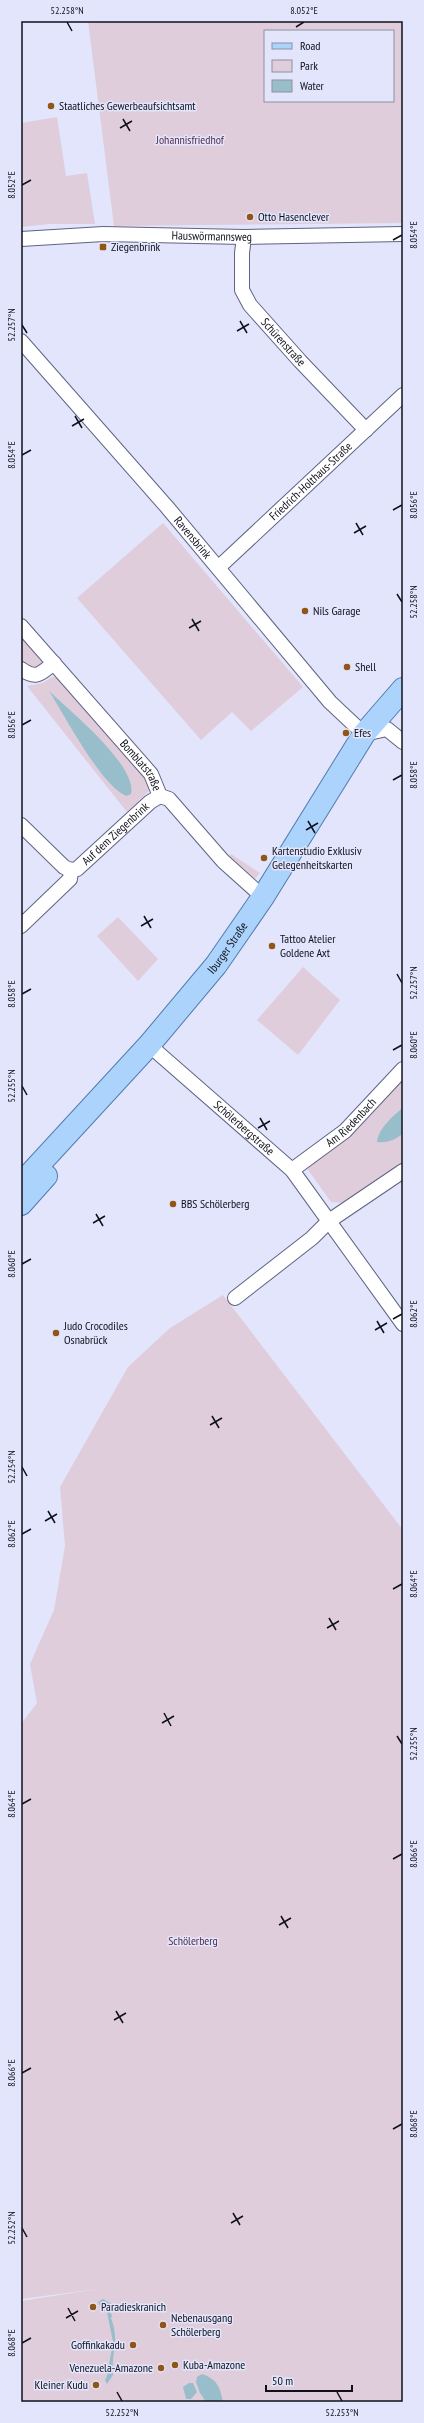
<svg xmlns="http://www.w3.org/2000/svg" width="424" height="2423" font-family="'PT Sans Narrow',sans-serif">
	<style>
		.green { fill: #e0cddb; fill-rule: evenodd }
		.water { fill: #99becb }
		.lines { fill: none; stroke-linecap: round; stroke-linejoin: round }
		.street-casing { stroke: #606382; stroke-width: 16 }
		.primary-casing { stroke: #517cac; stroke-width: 24 }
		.street { stroke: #fff; stroke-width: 14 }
		.primary { stroke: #acd3fb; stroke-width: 22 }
		.ticks { fill: none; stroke: #0f101c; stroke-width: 1.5 }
		.poi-dot { fill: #915515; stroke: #e2e5fb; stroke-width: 1.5 }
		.labels { text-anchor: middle; stroke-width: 3; stroke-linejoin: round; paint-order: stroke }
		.poi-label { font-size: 12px; fill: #0f101c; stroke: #e2e5fb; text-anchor: start }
		.park-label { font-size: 12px; fill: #552d4c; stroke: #e2e5fb }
		.street-label { font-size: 12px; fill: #0f101c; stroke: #e2e5fb }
		.neatline { fill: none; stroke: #0f101c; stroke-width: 1.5 }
		.ticks-label { font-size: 10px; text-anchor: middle; fill: #0f101c }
	</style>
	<rect width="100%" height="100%" fill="#e2e5fb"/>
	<!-- green -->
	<path class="green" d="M88,21h315v202l-289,3zM265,31h128v70h-128z
		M57,117l9,59 21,-3 8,51h-46l-28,3v-104z
		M163,523l140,164 -52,44 -19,-19 -31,28 -124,-142z
		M21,632l22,26v7l-7,6 -7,-3 -8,-8z
		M52,677h6l88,101 5,11 -24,23 -100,-126 16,-3z
		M231,854l29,19 -5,6 -26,-23z
		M118,917l40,42 -20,22 -41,-45z
		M303,967l37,33 -42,55 -41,-35z
		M403,1080v80l-4,8 -54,35 -14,-1 -25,-35 47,-39h6z
		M223,1295l180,235v872h-382v-101l77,-12 -77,10v-575l16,-21 -7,-39 24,-54 11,-64 -5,-59 68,-120 42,-39z"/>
	<!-- water -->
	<path class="water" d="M49,691c19,18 89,75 82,103l-5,2c-26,-12 -61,-80 -77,-105z
		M403,1107v27c-9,6 -15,9 -26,8 2,-15 16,-25 26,-35z
		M103,2299l9,5 -3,3 3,9 -1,2c9,24 0,33 2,57l-6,9 -2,-4 2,-4 6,-34 -6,-30 -5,-3 -4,-7z
		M202,2374c15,5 18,13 21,28h-17l-6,-9 -4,-11 1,-5z
		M189,2383h4l4,9 -6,7h-5l-3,-12z"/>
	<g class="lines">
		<defs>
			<g id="street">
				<path id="s1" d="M244,237l-2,16v37l8,15 50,56 66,69"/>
				<path id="s2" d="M21,239l82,-5 141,3 159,-3"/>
				<path id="s3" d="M21,341l146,166 163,195 34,32 23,-5 16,13"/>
				<path id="s4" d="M218,568l185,-173"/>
				<path id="s5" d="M21,626l130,148 9,22"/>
				<path d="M21,669c16,11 19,5 33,-6"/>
				<path d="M160,796l9,3 54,62 40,36"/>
				<path id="s6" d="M21,825l43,42 7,3 6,-1 73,-67 10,-6"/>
				<path d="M21,926l49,-47 1,-9"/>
				<path id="s7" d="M149,1045l143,125 111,154"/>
				<path id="s8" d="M292,1170l53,-39 58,-62"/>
				<path d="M235,1298l77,-60 17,-17 74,-50"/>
			</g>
			<g id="primary">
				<path id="s9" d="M21,1184l128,-139 67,-80 47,-68 101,-163 39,-45"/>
				<path d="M21,1204l25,-28"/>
			</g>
		</defs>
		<!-- street casing -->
		<use href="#street" class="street-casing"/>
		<!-- primary casing -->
		<use href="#primary" class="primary-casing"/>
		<!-- street -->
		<use href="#street" class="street"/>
		<!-- primary -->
		<use href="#primary" class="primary"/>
	</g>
	<!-- ticks -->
	<path class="ticks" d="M67,22l5,9M296,27l8,-5M123,119l7,12M120,128l12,-7M22,185l9,-5M393,240l9,-5M240,321l7,12M22,325l5,8M237,331l12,-7M75,416l7,12M72,426l12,-7M22,455l9,-5M393,510l9,-5M356,523l7,12M354,533l12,-7M397,594l5,8M192,619l7,12M189,628l12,-7M22,725l9,-5M393,780l9,-5M308,821l7,12M306,830l12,-7M144,916l7,12M141,926l12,-7M397,974l5,9M22,994l9,-5M393,1050l9,-5M22,1086l5,9M260,1118l7,12M258,1128l12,-7M96,1214l7,12M93,1223l12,-7M22,1264l9,-5M393,1319l9,-5M377,1321l7,12M375,1330l12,-7M212,1416l7,12M210,1425l12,-7M22,1467l5,9M48,1511l7,12M45,1521l12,-7M22,1534l9,-5M393,1589l9,-5M329,1618l7,12M327,1628l12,-7M164,1713l7,13M162,1723l12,-7M397,1736l5,8M22,1804l9,-5M393,1859l9,-5M281,1916l7,12M279,1925l12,-7M116,2011l7,12M114,2020l12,-7M22,2073l9,-5M393,2129l9,-5M233,2213l7,12M231,2223l12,-7M22,2228l5,9M68,2308l7,13M66,2318l12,-7M22,2343l9,-5M117,2392l5,9M337,2392l5,9"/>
	<!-- markers -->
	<g class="poi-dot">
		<circle cx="51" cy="106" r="4"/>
		<circle cx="250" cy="217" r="4"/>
		<rect x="99" y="243" width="8" height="8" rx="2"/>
		<circle cx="305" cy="611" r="4"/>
		<circle cx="347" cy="667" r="4"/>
		<circle cx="346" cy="733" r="4"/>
		<circle cx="264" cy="858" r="4"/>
		<circle cx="272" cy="946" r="4"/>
		<circle cx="173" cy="1204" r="4"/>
		<circle cx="56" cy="1333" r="4"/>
		<circle cx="93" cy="2307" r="4"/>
		<circle cx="163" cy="2325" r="4"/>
		<circle cx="133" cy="2345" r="4"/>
		<circle cx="175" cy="2365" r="4"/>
		<circle cx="161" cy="2368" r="4"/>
		<circle cx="96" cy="2385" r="4"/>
	</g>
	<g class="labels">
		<!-- poi labels -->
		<g class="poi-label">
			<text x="59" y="110">Staatliches Gewerbeaufsichtsamt</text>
			<text x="258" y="221">Otto Hasenclever</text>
			<text x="111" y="251">Ziegenbrink</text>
			<text x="313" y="615">Nils Garage</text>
			<text x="355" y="671">Shell</text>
			<text x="354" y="737">Efes</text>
			<text x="272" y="855">Kartenstudio Exklusiv<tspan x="272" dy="14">Gelegenheitskarten</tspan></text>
			<text x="280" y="943">Tattoo Atelier<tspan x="280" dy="14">Goldene Axt</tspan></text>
			<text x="181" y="1208">BBS Schölerberg</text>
			<text x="64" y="1330">Judo Crocodiles<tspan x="64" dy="14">Osnabrück</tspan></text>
			<text x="101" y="2311">Paradieskranich</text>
			<text x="171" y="2322">Nebenausgang<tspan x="171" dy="14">Schölerberg</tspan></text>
			<text x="125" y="2349" text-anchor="end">Goffinkakadu</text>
			<text x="183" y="2369">Kuba-Amazone</text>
			<text x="153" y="2372" text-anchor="end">Venezuela-Amazone</text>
			<text x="88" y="2389" text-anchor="end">Kleiner Kudu</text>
		</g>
		<!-- park labels -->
		<g class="park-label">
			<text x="190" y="144">Johannisfriedhof</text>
			<text x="193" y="1945">Schölerberg</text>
		</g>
		<!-- street labels -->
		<g class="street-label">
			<text dy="4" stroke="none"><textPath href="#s2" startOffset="191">Hauswörmannsweg</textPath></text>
			<text dy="4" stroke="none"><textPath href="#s1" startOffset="120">Schürenstraße</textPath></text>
			<text dy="4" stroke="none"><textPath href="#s4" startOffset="127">Friedrich-Holthaus-Straße</textPath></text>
			<text dy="4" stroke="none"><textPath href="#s3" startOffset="261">Ravensbrink</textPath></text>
			<text dy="4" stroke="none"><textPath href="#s5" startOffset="184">Bomblatstraße</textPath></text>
			<text dy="4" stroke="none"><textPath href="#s6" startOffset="126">Auf dem Ziegenbrink</textPath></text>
			<text dy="4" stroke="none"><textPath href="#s9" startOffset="314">Iburger Straße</textPath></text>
			<text dy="4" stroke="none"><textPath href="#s8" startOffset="76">Am Riedenbach</textPath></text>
			<text dy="4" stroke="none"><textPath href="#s7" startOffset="126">Schölerbergstraße</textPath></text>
		</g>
	</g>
	<!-- border -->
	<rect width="424" height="2423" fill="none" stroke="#e2e5fb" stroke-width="44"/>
	<!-- legend -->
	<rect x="264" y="30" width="130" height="72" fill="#e2e5fb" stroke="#8e90a2"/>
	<rect x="272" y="43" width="20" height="6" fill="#acd3fb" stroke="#8e90a2"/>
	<text x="300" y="50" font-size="12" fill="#0f101c">Road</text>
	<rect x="272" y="60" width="20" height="12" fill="#e0cddb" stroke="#8e90a2"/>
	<text x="300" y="70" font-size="12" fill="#0f101c">Park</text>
	<rect x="272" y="80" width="20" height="12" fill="#99becb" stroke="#8e90a2"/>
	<text x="300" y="90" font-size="12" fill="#0f101c">Water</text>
	<!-- scale -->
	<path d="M266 2385v6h86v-6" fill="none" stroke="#0f101c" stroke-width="2"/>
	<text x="272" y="2385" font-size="12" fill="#0f101c" stroke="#e2e5fb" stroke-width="3" paint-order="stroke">50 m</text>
	<rect x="22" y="22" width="380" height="2379" class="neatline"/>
	<g class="ticks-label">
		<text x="67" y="14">52.258°N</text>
		<text x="304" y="14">8.052°E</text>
		<text transform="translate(11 185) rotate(-90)" y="4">8.052°E</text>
		<text transform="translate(413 235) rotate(-90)" y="4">8.054°E</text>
		<text transform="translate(11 325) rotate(-90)" y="4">52.257°N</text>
		<text transform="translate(11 455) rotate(-90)" y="4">8.054°E</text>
		<text transform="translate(413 505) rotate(-90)" y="4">8.056°E</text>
		<text transform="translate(413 602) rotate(-90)" y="4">52.258°N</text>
		<text transform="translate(11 725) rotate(-90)" y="4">8.056°E</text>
		<text transform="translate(413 775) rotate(-90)" y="4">8.058°E</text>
		<text transform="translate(413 983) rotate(-90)" y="4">52.257°N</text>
		<text transform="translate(11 994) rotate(-90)" y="4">8.058°E</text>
		<text transform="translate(413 1045) rotate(-90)" y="4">8.060°E</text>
		<text transform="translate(11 1086) rotate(-90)" y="4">52.255°N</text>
		<text transform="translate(11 1264) rotate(-90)" y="4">8.060°E</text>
		<text transform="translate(413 1314) rotate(-90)" y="4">8.062°E</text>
		<text transform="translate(11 1467) rotate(-90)" y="4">52.254°N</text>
		<text transform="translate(11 1534) rotate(-90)" y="4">8.062°E</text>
		<text transform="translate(413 1584) rotate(-90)" y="4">8.064°E</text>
		<text transform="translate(413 1744) rotate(-90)" y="4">52.255°N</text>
		<text transform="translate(11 1804) rotate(-90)" y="4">8.064°E</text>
		<text transform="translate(413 1854) rotate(-90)" y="4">8.066°E</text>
		<text transform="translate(11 2073) rotate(-90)" y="4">8.066°E</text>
		<text transform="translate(413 2124) rotate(-90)" y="4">8.068°E</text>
		<text transform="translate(11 2228) rotate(-90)" y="4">52.252°N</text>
		<text transform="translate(11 2343) rotate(-90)" y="4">8.068°E</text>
		<text x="122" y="2416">52.252°N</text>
		<text x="342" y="2416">52.253°N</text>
	</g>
</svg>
